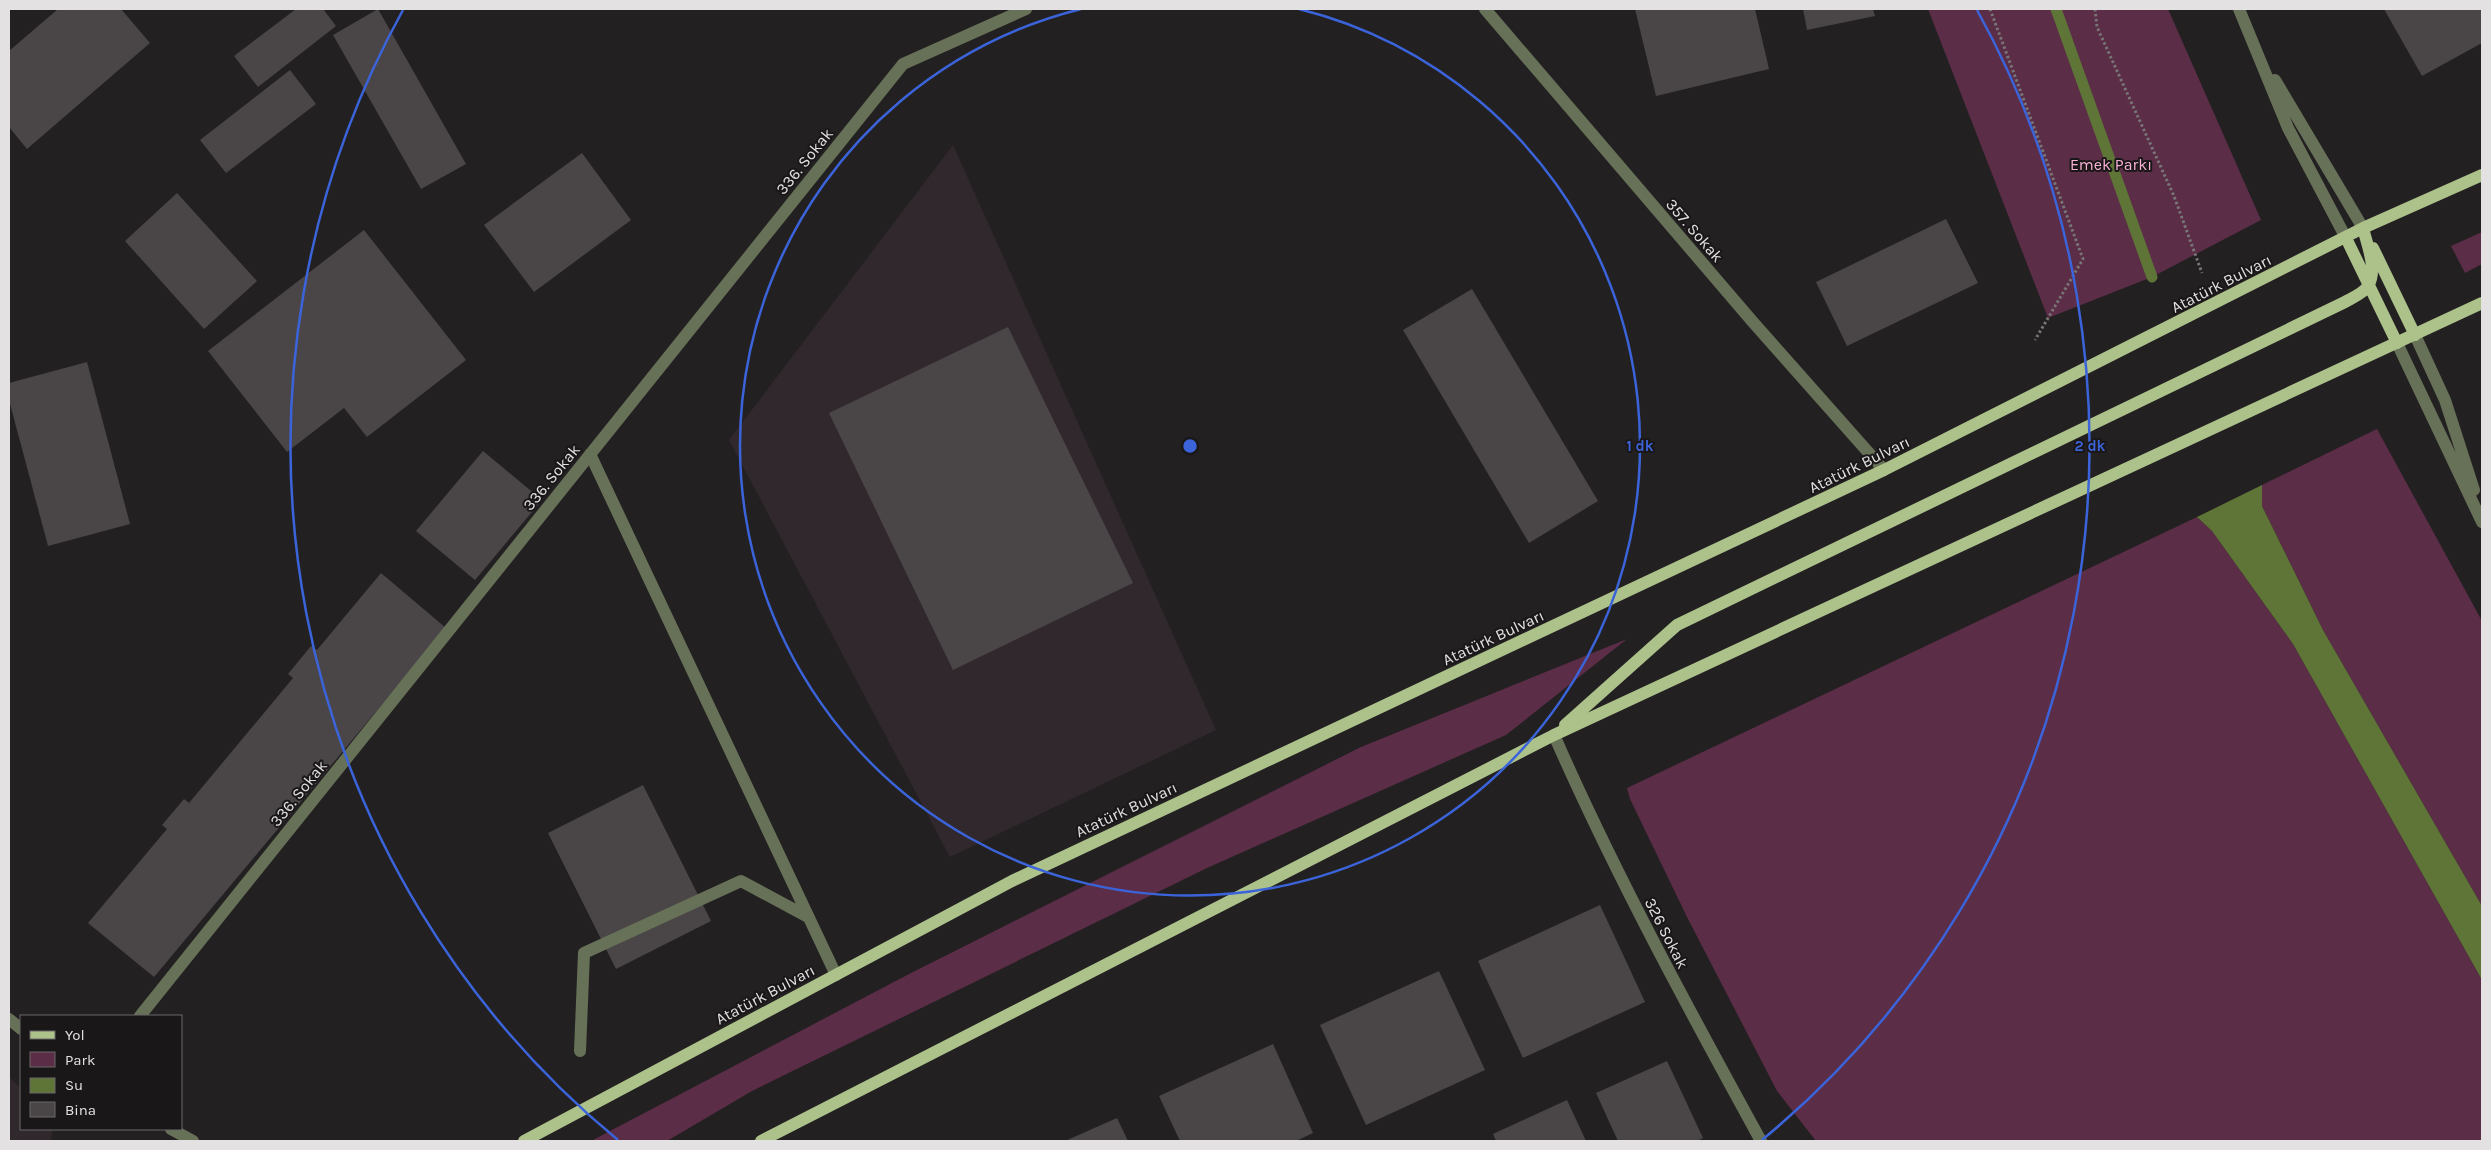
<svg xmlns="http://www.w3.org/2000/svg" width="2491" height="1150" font-family="Karla,sans-serif">
	<style>
		.built { fill: #31282d }
		.green { fill: #5b2d47 }
		.water { fill: #5f7437 }
		.lines { fill: none; stroke-linecap: round; stroke-linejoin: round }
		.stream { stroke: #5f7437; stroke-width: 11 }
		.building { fill: #4a4648 }
		.path { stroke: #787576; stroke-width: 3; stroke-dasharray: 2.5 2.5; stroke-linecap: butt }
		.minor { stroke: #677157; stroke-width: 12 }
		.major { stroke: #adc28b; stroke-width: 12 }
		.ring { fill: none; stroke: #3b64da; stroke-width: 2.5 }
		.labels { text-anchor: middle; stroke-width: 4; stroke-linejoin: round; paint-order: stroke }
		.street-label { font-size: 16px; fill: #e4e1e2; stroke: #1a1718 }
		.park-label { font-size: 16px; fill: #f9b1d6; stroke: #1a1718 }
		.centre { fill: #3b64da; stroke: #1a1718; stroke-width: 2.5 }
		.ring-label { font-size: 15px; text-anchor: middle; font-weight: bold; fill: #3b64da; stroke: #1a1718; stroke-width: 4; stroke-linejoin: round; paint-order: stroke }
	</style>
	<rect width="100%" height="100%" fill="#232022"/>
	<!-- built -->
	<path class="built" d="M953,145l263,585 -266,127 -221,-417z
		M9,1077l12,11v41h32l-3,12h-41z"/>
	<!-- green -->
	<path class="green" d="M1928,9h240l93,211 -109,57 -104,41z
		M2482,232v32l-17,9 -14,-27z
		M2377,429l105,192v285l-159,-276 -61,-124v-21z
		M2197,517l15,14 81,113 189,336v161h-666l-39,-50 -90,-174 -57,-118 -3,-11z
		M1627,639l-121,96 -299,133 -455,223 -85,50h-76l320,-168 450,-226z"/>
	<!-- water -->
	<path class="water" d="M2262,485v21l61,124 159,276v74l-189,-336 -81,-113 -15,-14z"/>
	<g class="lines">
		<!-- stream -->
		<path class="stream" d="M2056,9l96,268"/>
	</g>
	<!-- building -->
	<path class="building" d="M58,9h63l29,34 -123,106 -18,-22v-76z
		M296,9h27l13,17 -78,61 -24,-31z
		M378,9l88,155 -45,25 -88,-154z
		M1635,9h120l14,60 -113,27z
		M1803,9h70l2,7 -68,14z
		M2384,9h98v34l-60,33z
		M290,70l26,34 -90,69 -26,-33z
		M582,153l49,67 -97,72 -50,-67z
		M177,193l80,88 -53,48 -79,-88z
		M1946,219l32,64 -131,63 -31,-64z
		M364,230l102,130 -99,77 -23,-29 -57,44 -79,-101z
		M1472,289l126,212 -69,42 -126,-213z
		M1008,327l125,256 -180,87 -124,-257z
		M87,362l43,162 -82,22 -39,-146v-17z
		M483,451l59,49 -67,80 -59,-49z
		M381,573l65,55 -292,349 -66,-54 79,-94 -5,-4 22,-26 5,4 104,-125 -5,-4 23,-28 6,4z
		M643,785l68,136 -95,48 -68,-136z
		M1600,905l45,97 -122,56 -45,-97z
		M1439,971l46,99 -119,55 -46,-100z
		M1273,1044l40,89 -17,8h-116l-21,-45z
		M1667,1061l36,77 -6,3h-79l-22,-48z
		M1567,1100l19,41h-90l-3,-7z
		M1117,1118l11,23h-63z"/>
	<g class="lines">
		<!-- path -->
		<path class="path" d="M1990,9l93,250 -48,81
			M2095,9l2,18 77,169 28,77"/>
		<!-- minor -->
		<path class="minor" d="M1485,9l267,312 132,149
			M2239,9l49,119 58,110
			M2275,80l88,148
			M2415,335l30,65 29,90
			M2397,343l85,179
			M590,454l246,521
			M1554,735c61,139 134,273 207,406
			M140,1016l763,-952 123,-55
			M9,1019l12,10
			M580,1051l4,-98 157,-72 67,36
			M171,1129l22,12"/>
		<!-- major -->
		<path class="major" d="M2346,238l51,105
			M2373,248l42,87
			M1565,725l112,-100 668,-323c7,-4 19,-9 23,-16 10,-16 -1,-41 -5,-58
			M524,1141l488,-260 872,-411 479,-242 119,-53
			M761,1141l793,-406 928,-432"/>
	</g>
	<!-- distance rings -->
	<g class="ring">
		<path d="M1299 9A450 450 0 1 1 1081 9"/>
		<path d="M618 1140A900 900 0 0 1 403 10M1977 10A900 900 0 0 1 1762 1140"/>
	</g>
	<g class="labels">
		<!-- street labels -->
		<g class="street-label">
			<text transform="translate(804 161) rotate(-51)" y="6">336. Sokak</text>
			<text transform="translate(1695 230) rotate(49)" y="6">357. Sokak</text>
			<text transform="translate(2221 283) rotate(-27)" y="6">Atatürk Bulvarı</text>
			<text transform="translate(1859 464) rotate(-26)" y="6">Atatürk Bulvarı</text>
			<text transform="translate(551 477) rotate(-51)" y="6">336. Sokak</text>
			<text transform="translate(1493 637) rotate(-25)" y="6">Atatürk Bulvarı</text>
			<text transform="translate(298 793) rotate(-51)" y="6">336. Sokak</text>
			<text transform="translate(1126 809) rotate(-25)" y="6">Atatürk Bulvarı</text>
			<text transform="translate(1667 933) rotate(63)" y="6">326 Sokak</text>
			<text transform="translate(765 994) rotate(-28)" y="6">Atatürk Bulvarı</text>
		</g>
		<!-- park labels -->
		<g class="park-label">
			<text x="2111" y="170">Emek Parkı</text>
		</g>
	</g>
	<circle cx="1190" cy="446" r="8" class="centre"/>
	<g class="ring-label">
		<text x="1640" y="451">1 dk</text>
		<text x="2090" y="451">2 dk</text>
	</g>
	<!-- border -->
	<rect width="2491" height="1150" fill="none" stroke="#e4e1e2" stroke-width="20"/>
	<!-- legend -->
	<rect x="20" y="1015" width="162" height="115" fill="#1a1718" stroke="#6b6869"/>
	<rect x="30" y="1031" width="25" height="8" fill="#adc28b" stroke="#6b6869"/>
	<text x="65" y="1040" font-size="15" fill="#e4e1e2">Yol</text>
	<rect x="30" y="1052" width="25" height="15" fill="#5b2d47" stroke="#6b6869"/>
	<text x="65" y="1065" font-size="15" fill="#e4e1e2">Park</text>
	<rect x="30" y="1078" width="25" height="15" fill="#5f7437" stroke="#6b6869"/>
	<text x="65" y="1090" font-size="15" fill="#e4e1e2">Su</text>
	<rect x="30" y="1102" width="25" height="15" fill="#4a4648" stroke="#6b6869"/>
	<text x="65" y="1115" font-size="15" fill="#e4e1e2">Bina</text>
</svg>
